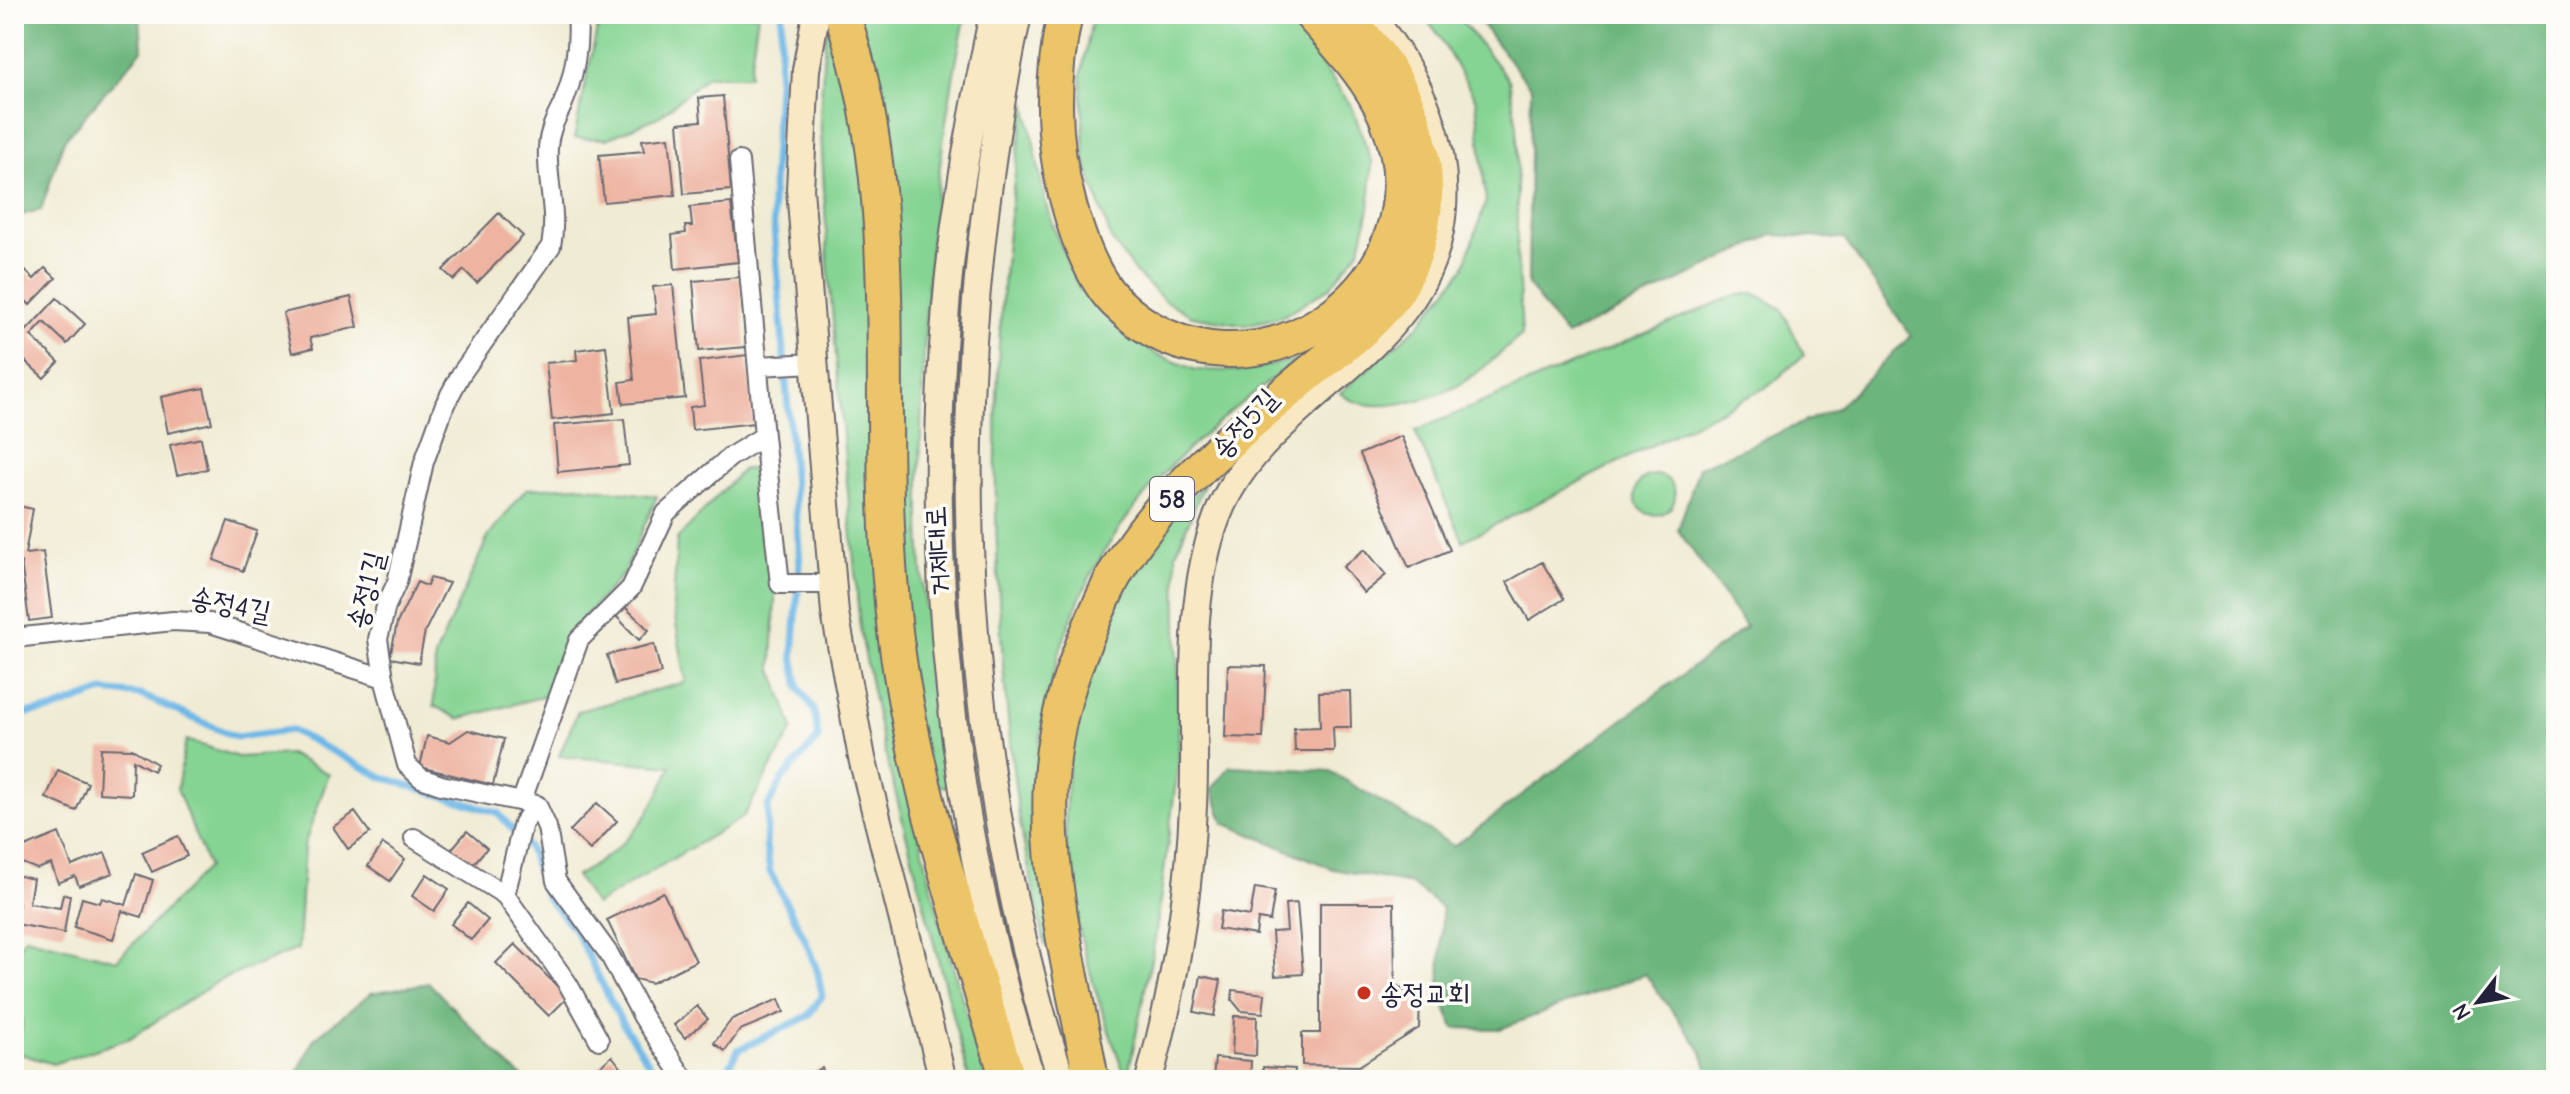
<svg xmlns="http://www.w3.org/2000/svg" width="2570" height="1094" font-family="'Comic Neue','Poor Story',sans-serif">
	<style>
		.green { fill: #85d493; stroke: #547b67; stroke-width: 2 }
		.forest { fill: #6cb67d; stroke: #476c5c; stroke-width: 2 }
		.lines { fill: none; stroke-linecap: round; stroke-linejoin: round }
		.stream { stroke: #6eb8e7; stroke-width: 7 }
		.building { fill: #eeb4a1 }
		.street-casing { stroke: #6a6870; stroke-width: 22 }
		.secondary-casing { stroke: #6a6870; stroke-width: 30 }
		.highway-casing { stroke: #6a6870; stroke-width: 38 }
		.street { stroke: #fff; stroke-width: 18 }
		.secondary { stroke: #f8e8c3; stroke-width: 26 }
		.highway { stroke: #edc569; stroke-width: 34 }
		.poi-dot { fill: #c8321e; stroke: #fdfcf7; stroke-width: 3 }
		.labels { text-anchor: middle; stroke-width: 7; stroke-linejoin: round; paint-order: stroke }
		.shield { fill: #fdfcf7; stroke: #646373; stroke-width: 2 }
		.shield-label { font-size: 26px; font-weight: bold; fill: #22223b }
		.street-label { font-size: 28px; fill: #22223b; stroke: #fdfcf7 }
		.poi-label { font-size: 28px; fill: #22223b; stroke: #fdfcf7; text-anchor: start }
	</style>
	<rect width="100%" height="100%" fill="#fdfcf7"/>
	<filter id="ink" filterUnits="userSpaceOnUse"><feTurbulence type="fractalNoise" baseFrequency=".0125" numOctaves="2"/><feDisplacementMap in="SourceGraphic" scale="16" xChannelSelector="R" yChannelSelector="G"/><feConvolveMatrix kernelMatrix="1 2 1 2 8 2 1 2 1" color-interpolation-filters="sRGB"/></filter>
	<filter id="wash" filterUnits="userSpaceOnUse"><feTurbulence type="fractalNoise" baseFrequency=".006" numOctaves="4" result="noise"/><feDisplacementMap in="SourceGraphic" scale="32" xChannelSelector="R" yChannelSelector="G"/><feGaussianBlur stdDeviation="1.8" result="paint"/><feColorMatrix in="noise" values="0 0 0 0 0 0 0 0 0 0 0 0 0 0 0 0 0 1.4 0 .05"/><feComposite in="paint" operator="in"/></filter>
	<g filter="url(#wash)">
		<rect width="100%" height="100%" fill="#f0ebd3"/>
		<!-- green -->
		<path class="green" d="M634,14h124l-9,62h-42l-47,40 -53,23 -33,-1 23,-109z
			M832,14h134c-28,126 -40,257 -44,386 -2,60 -4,122 1,182 6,68 15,137 25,205l-41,-3 35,145 44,151h-17l-88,-344 -21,-107 -32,-364 -8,-151 5,-75z
			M1093,14h186l17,15 56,78 20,55 -3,47 -9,40 -31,39 -46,28 -37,9 -54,-9 -28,-16 -29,-28 -24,-33 -26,-79 -4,-84z
			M1420,14h36l53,66 8,46v126l5,83c-19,15 -38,34 -58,47 -29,19 -97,35 -124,11l78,-67 46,-58 22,-67 -10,-101 -40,-69z
			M1026,102l19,99 13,38 21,50 36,37 41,28 40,16 46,1 57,-12c-115,84 -204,163 -243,306 -10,36 -19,76 -18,114 2,54 10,109 15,163l-8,3c-9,-47 -22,-95 -28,-143 -29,-233 -31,-467 9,-700z
			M1754,293l28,16 22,46 -35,31 -306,155 -48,-110 318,-135z
			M743,469h12l20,128 -3,71 21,61 -50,88 -148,88 -19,-29c51,-28 74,-57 95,-110l-112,-10 19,-45 108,-29 -13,-76 4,-67z
			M1635 495a20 20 0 1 1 40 0a20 20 0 1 1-40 0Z
			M1205,482l-29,71 3,205 -24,181 -28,141c-25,-65 -48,-134 -58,-204 -15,-114 20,-240 84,-334 15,-22 35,-40 52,-60z
			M578,486l79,10 -33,77 -52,57 -27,66 -86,23 -25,-13 1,-50 53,-119 38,-48z
			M186,740l52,17 51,-3 40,20 -25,72 -6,103 -78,31 -90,58 -77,26 -39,-12c3,-9 9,-21 8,-30 -5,-33 -19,-54 3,-85l92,23 91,-93 -31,-78z"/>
		<!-- forest -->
		<path class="forest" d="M14,14h126l2,36 -78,90 -23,70 -27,7z
			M1474,14h1082v1066h-845l-10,-30 -56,-76 -145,55 -46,-1 -14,-34 2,-86 -31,-24 -78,-15 -109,-46 -12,-34 18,-23 100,5 124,75 292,-219 -68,-97 21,-63 138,-59 74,-72 -67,-97 -72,-4 -206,101 -38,-51 3,-197z
			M429,983l81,84 17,13h-233l20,-41 57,-46z"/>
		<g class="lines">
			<!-- stream -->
			<path class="stream" d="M14,715l37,-5 52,-19 38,4 95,42 55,-7 91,47 116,36 31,35 18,50 28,32 47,93 38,57
				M723,1080l15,-30 70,-34 14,-20 -4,-23 -14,-36 -34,-65 -4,-26 2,-40 14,-26 36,-42 -4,-28 -15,-22 -6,-32 7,-93 -28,-361 10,-188"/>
		</g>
		<g id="blocks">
			<!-- building -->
			<path class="building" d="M723,96l8,94 -47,4 -6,-71 23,-2 -2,-23z
				M669,137l6,58 -71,7 -5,-47 45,-4 -2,-11z
				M731,203l7,59 -63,7 -3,-34 14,-2 -1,-7h7l-2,-19z
				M499,213l24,23 -46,47 -13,-13 -10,10 -11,-10z
				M19,265l15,14 11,-11 11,10 -26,27 -16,-16v-19z
				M740,277l6,70 -47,4 -6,-70z
				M673,285l12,113 -62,6 -3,-22 14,-2 -6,-63 28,-3 -3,-27z
				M351,297l7,30 -48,11 3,10 -21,5 -9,-40z
				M57,298l28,26 -18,20 -23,-22 -13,14 28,26 -15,16 -30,-27v-7z
				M606,346l8,67 -62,7 -6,-57 31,-3 -1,-10z
				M747,355l7,68 -62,7 -2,-23 14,-2 -5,-44z
				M204,388l8,35 -44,10 -7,-36z
				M624,419l5,46 -71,7 -4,-47z
				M1401,436l49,114 -41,18 -49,-114z
				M201,438l6,31 -30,6 -7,-30z
				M14,505l19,4 -8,45 18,-2 9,66 -23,3 -8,-59 -7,-2z
				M228,521l29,10 -14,40 -29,-11z
				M1365,549l21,26 -22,18 -21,-26z
				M1542,562l22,37 -35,21 -22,-38z
				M430,578l19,5 -24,48 -6,32 -29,-5 7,-35 20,-41 10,4z
				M625,607l24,23 -10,10 -23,-24z
				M654,644l7,29 -46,11 -8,-29z
				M1228,665l38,1 -3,72 -38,-1z
				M1350,691l1,36h-18l1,24h-39l-1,-23 26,-1 -1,-35z
				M468,730l36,9 -11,46 -73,-18 7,-31 23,6z
				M101,748l31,1 25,15 -4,7 -20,-11 -1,35 -33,-2z
				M58,770l30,13 -12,28 -30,-13z
				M597,803l20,18 -27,29 -20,-19z
				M355,812l15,21 -22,16 -15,-22z
				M467,831l20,17 -17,20 -20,-17z
				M59,833l13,33 33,-13 8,20 -34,13 -4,-10 -17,7 -7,-19 -14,5 -18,-7 6,-15z
				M178,836l9,20 -35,16 -10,-20z
				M383,844l22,15 -15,22 -22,-15z
				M136,874l17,6 -11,37 -20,-6 -9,28 -39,-12 8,-29 18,5 2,-5 24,7z
				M427,874l22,15 -15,22 -22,-15z
				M16,875l17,4 -4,24 31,5 3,-14 7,1 -6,38 -48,-9 3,-21 -5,-1z
				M1255,888l20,3 -5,30 -12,-2 -2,16 -38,-6 3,-18 29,5z
				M663,892l33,69 -45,22 -16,-4 -28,-59z
				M468,903l20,17 -17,20 -20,-16z
				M1297,903l6,71 -28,2 -3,-44 15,-1 -2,-27z
				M1320,903h74l1,81 25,18 -1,26 -60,38 -57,-1v-32h18z
				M515,944l53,53 -19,19 -53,-53z
				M1201,976l20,4 -7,36 -20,-4z
				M1233,990l32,4 -2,19 -22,-2 -9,-11z
				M779,999l5,13 -44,18 -15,21 -11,-8 18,-24z
				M697,1006l11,13 -23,19 -11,-13z
				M1234,1016l23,1 -1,39 -24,-2z
				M612,1056l16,20 -5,4h-17l-9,-11z
				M1215,1058l36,3 -1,19 -37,-2z
				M1263,1067l32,2 -1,11h-32z
				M822,1068l6,12h-32z"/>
		</g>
	</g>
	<g filter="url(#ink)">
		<use href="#blocks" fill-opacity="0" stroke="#6a6870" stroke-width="2"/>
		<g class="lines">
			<defs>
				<path id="street" d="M577,14c3,30 -3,64 -15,92 -7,14 -13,25 -14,41 -2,35 10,64 3,99l-90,128 -16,30 -21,58 -27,120 -11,24 -8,33 6,39 23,87 14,13 20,7 96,20 10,22 9,54 53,73 34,63 42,63
					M739,161l25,275
					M758,366l56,-3
					M14,638l159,-17 37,2 174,55
					M522,800l57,-160 52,-52 35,-75 64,-56 34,-21 16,148h51
					M414,838l91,57 63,89 31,56
					M14,843v8
					M505,895l18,-72 14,-18"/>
				<path id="secondary" d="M816,14l-10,56 -6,119 35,424 27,145 81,322
					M993,14c-20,97 -39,195 -47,293 -22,257 6,527 86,773
					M1018,14c-60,290 -68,570 -9,861 14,69 30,138 53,205
					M1149,1080c25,-91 40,-179 44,-274 5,-95 -10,-199 24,-289 44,-117 200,-159 223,-286 15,-81 -20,-156 -71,-217"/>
				<path id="highway" d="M842,14c64,187 32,384 49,577 13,167 70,329 117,489
					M1065,14c-14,64 -14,128 4,191 9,33 23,73 47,97 129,126 342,-17 270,-186 -17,-39 -48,-71 -75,-102
					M1091,1080c-20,-117 -60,-248 -30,-367 10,-41 27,-83 45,-121 38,-84 130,-158 200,-216 32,-27 76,-56 96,-94 21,-40 28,-82 20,-126 -10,-56 -39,-103 -80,-142"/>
			</defs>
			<!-- street casing -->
			<use href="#street" class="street-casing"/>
			<!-- secondary casing -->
			<use href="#secondary" class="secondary-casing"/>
			<!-- highway casing -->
			<use href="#highway" class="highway-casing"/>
			<!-- street -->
			<use href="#street" class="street"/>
			<!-- secondary -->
			<use href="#secondary" class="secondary"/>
			<!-- highway -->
			<use href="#highway" class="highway"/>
		</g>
	</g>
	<!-- markers -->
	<circle class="poi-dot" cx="1364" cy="993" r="8"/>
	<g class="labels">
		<!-- shield labels -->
		<rect class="shield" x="1150" y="477" width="44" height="44" rx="6"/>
		<g class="shield-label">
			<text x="1172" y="508">58</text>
		</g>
		<!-- street labels -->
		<g class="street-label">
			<text transform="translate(1244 423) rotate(-48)" y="10">송정5길</text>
			<text transform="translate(937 551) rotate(-93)" y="10">거제대로</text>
			<text transform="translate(365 590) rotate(-76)" y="10">송정1길</text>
			<text transform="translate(231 604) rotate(11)" y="10">송정4길</text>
		</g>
		<!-- poi labels -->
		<g class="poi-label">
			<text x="1380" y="1003">송정교회</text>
		</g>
	</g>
	<!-- margin -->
	<rect width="2570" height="1094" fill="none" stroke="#fdfcf7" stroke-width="48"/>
	<!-- north arrow -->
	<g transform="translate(2478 1002) rotate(239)" stroke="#fdfcf7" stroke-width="6" paint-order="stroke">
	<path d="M0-6L14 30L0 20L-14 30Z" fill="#22223b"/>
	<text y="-12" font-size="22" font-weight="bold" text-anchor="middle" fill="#22223b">N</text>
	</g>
</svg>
